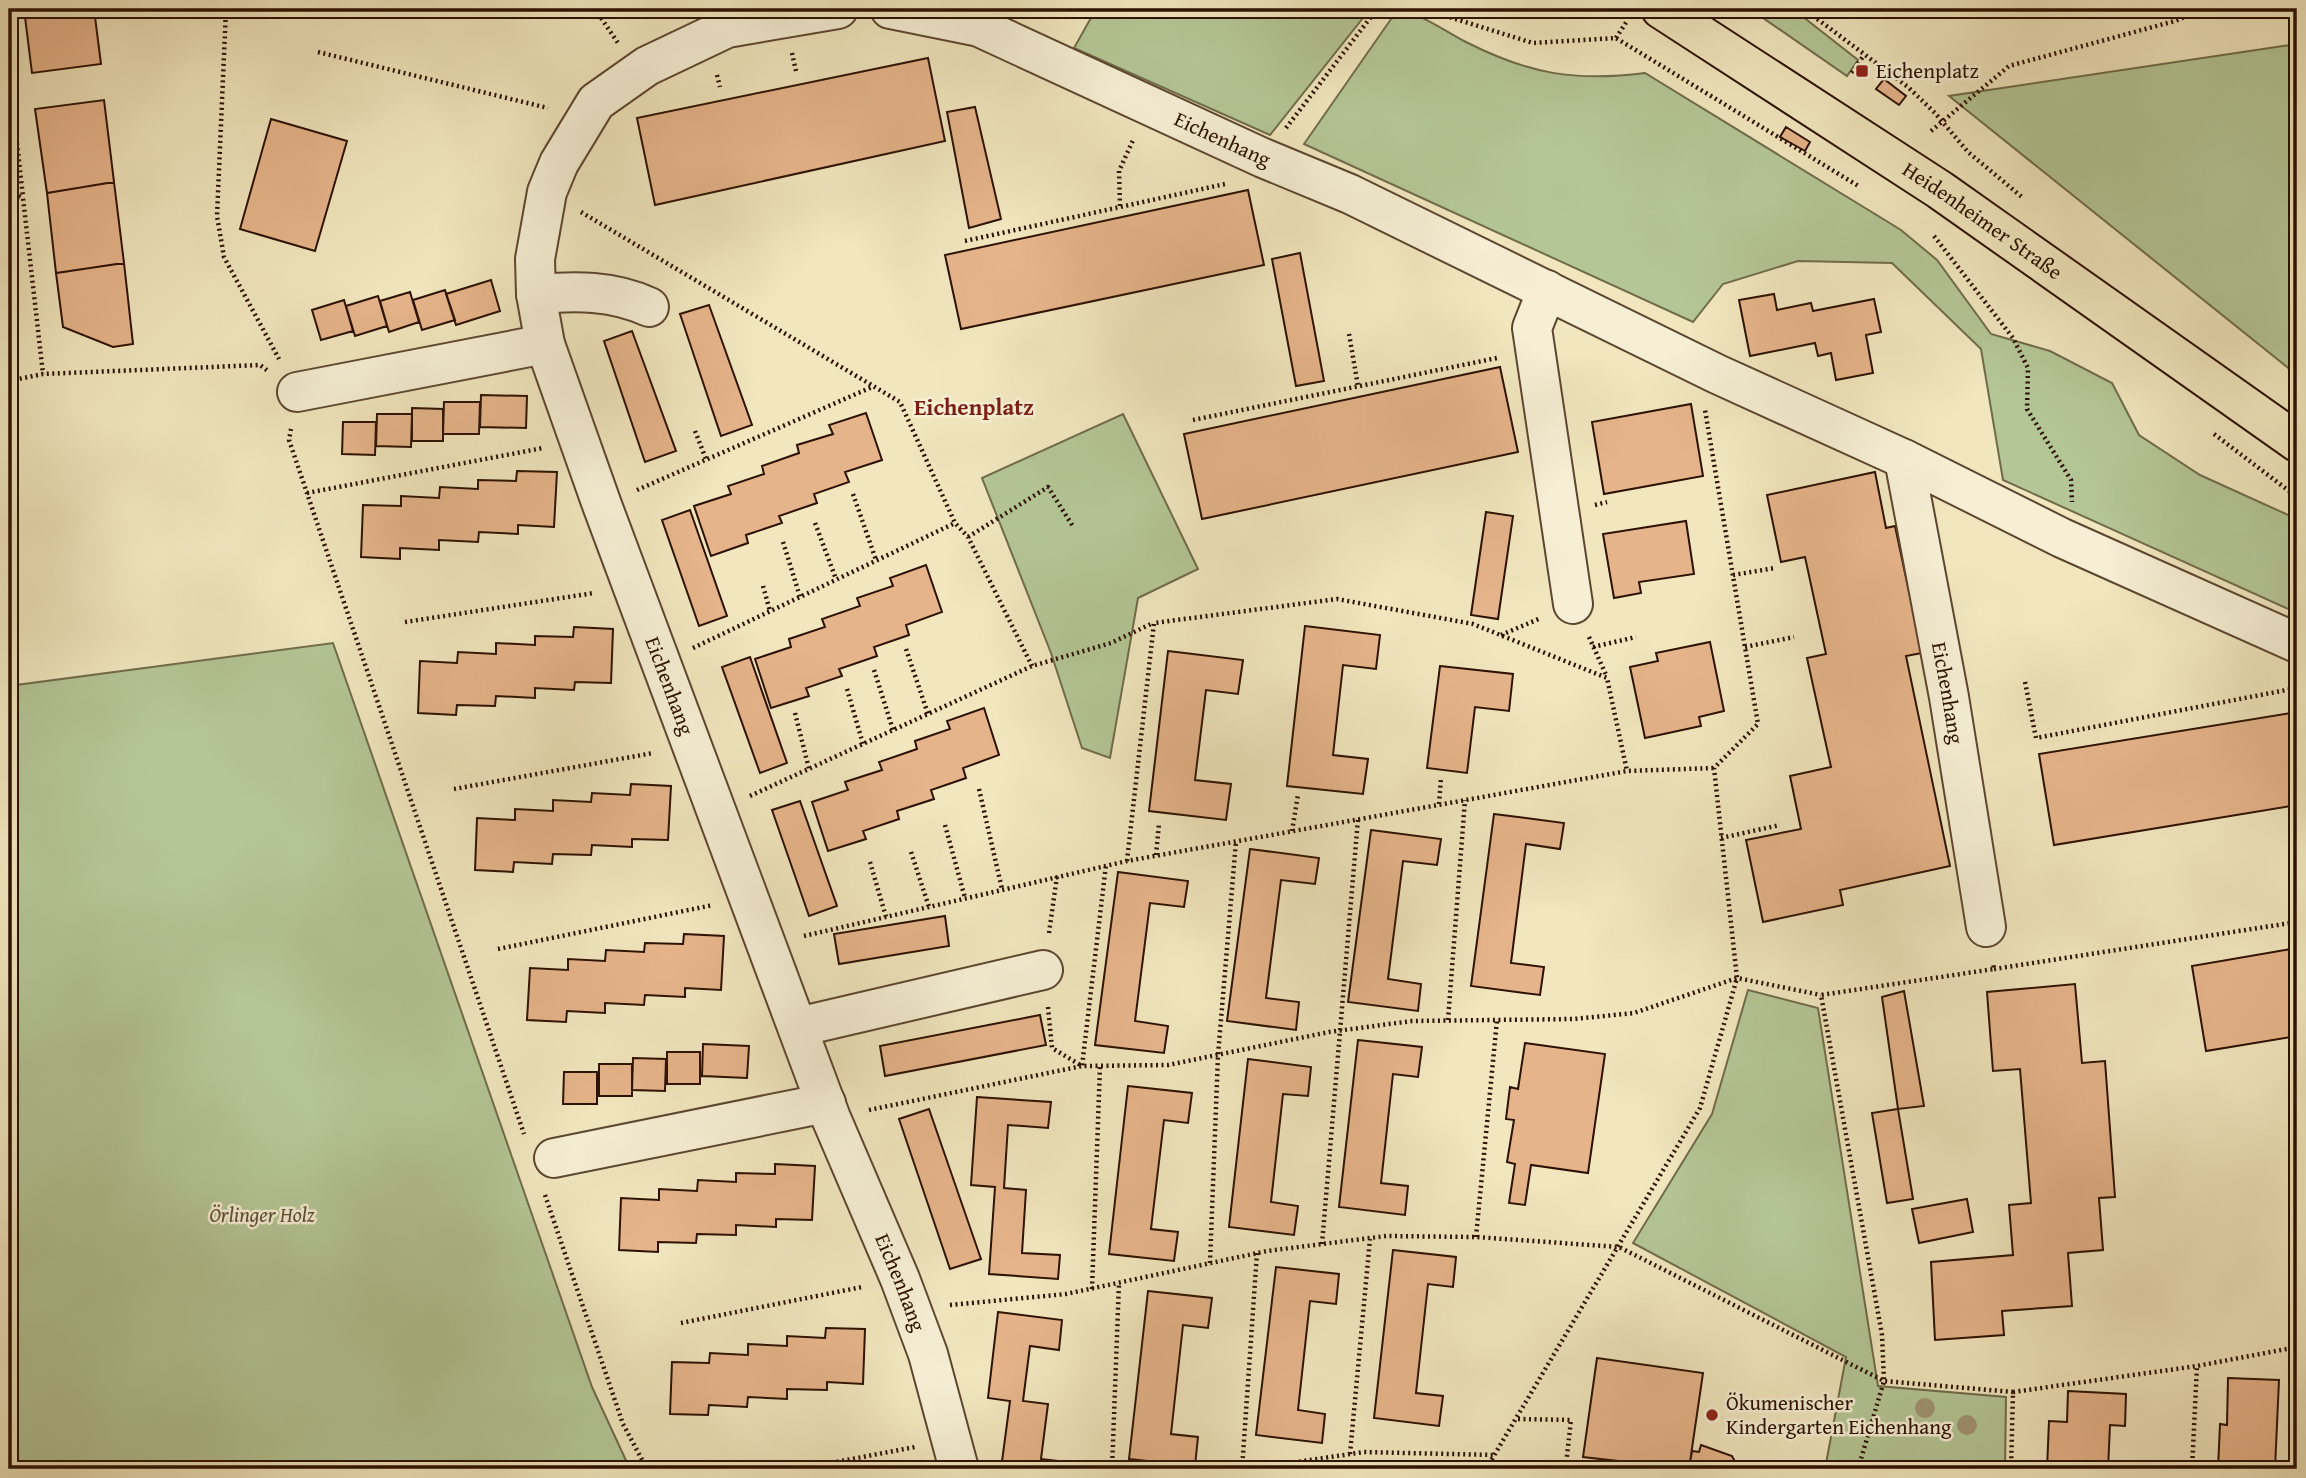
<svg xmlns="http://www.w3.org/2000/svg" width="2306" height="1478" font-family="'Gentium Book Plus',serif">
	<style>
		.green { fill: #b4c696; stroke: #706c4b; stroke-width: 2 }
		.building { fill: #e6b48a; stroke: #2c1100; stroke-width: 2 }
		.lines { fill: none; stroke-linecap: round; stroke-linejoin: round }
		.minor-casing { stroke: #5d4630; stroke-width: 42 }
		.major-casing { stroke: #2c1100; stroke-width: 42 }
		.path { stroke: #2c1100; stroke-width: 4.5; stroke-dasharray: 2 3.5; stroke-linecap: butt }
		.minor { stroke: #f6efd5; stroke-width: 38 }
		.major { stroke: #f1e6be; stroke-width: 38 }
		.tree { fill: #9f9472 }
		.poi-dot { fill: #8f2418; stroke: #f6efd5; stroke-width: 2.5 }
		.labels { text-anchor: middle; stroke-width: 5; stroke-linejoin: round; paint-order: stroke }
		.poi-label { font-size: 21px; fill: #2c1100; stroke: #f6efd5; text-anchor: start }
		.street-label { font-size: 21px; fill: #2c1100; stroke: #f6efd5 }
		.park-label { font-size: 21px; font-style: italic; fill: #5c5034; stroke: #f6efd5 }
		.neighbourhood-label { font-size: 23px; font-weight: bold; fill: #7a1f14; stroke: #f6efd5 }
	</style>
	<rect width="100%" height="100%" fill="#f1e6be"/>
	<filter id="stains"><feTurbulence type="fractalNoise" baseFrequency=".00286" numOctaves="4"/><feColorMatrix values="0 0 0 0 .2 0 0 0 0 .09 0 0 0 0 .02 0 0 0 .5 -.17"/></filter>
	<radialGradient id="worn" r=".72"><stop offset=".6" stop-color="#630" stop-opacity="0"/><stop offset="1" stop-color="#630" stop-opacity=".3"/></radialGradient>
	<!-- green -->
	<path class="green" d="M1096,9h274l-100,126 -196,-87z
		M1398,9c23,5 47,22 68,33 63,32 109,40 179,31l256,157 36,30 54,74 59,17 62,32 27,52 61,40 97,44v94l-294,-133 -22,-131 -89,-86 -94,-2 -75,23 -30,38 -389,-178z
		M1750,9h43l65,51 -11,16z
		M2297,44v331l-348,-279z
		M1123,414l75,155 -60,29 -28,160 -28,-10 -31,-95 -69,-175z
		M333,643l259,744 38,82h-621v-783z
		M1748,990l70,18 60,378 128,11 -1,72h-180l21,-112 -213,-114 79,-129z"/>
	<!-- building -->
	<path class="building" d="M24,9h70l7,55 -69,9z
		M928,58l17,83 -290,64 -18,-87z
		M1884,79l22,17 -7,9 -23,-16z
		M104,100l10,82 -67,11 -12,-84z
		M975,107l26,112 -32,9 -22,-116z
		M271,119l76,22 -32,110 -75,-22z
		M1786,127l24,15 -5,9 -25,-14z
		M114,182l10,81 -68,10 -9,-80z
		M1248,190l16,75 -303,64 -16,-74z
		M1300,253l24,128 -28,5 -24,-127z
		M124,263l9,81 -20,3 -50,-20 -7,-54z
		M491,280l9,31 -44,14 -10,-31z
		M445,290l10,30 -33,10 -9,-30z
		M410,292l9,30 -30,10 -9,-31z
		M1774,294l3,16 34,-7 2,8 61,-12 7,33 -15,3 7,38 -37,7 -5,-27 -13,3 -3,-13 -65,13 -11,-56z
		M378,296l9,30 -32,10 -9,-30z
		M344,300l9,31 -32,9 -9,-30z
		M709,305l43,120 -31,11 -41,-122z
		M632,331l44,120 -31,11 -41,-121z
		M1500,367l18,85 -316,67 -18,-85z
		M481,395l46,1 -1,32 -46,-1z
		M444,402h36l-1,32h-36z
		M1691,404l12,72 -99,18 -12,-72z
		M412,408l31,1v32h-31z
		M866,413l16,47 -37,12 4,10 -35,12 3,9 -38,13 3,7 -36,12 2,8 -37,13 -17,-50 37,-12 -3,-8 36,-12 -2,-8 37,-13 -2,-8 36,-11 -4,-9z
		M377,414h35l-1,33 -35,-1z
		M343,422h33l-1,33 -33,-1z
		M517,471l40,1 -3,55 -36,-2v9l-39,-2 -1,10 -39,-2v10l-39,-2v11l-39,-2 2,-52 38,1v-10l38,2 1,-11 38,2v-9l38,1z
		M1875,472l11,56 9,-2 27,127 -16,3 44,210 -110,24 3,15 -80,17 -17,-82 55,-11 -11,-53 41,-9 -24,-109 19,-4 -21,-97 -24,5 -14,-67z
		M690,510l37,106 -28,10 -37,-106z
		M1486,512l27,4 -15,103 -27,-4z
		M1686,521l8,53 -55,8 2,11 -27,5 -11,-64z
		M926,565l16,47 -36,13 3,10 -35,12 3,9 -38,13 3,7 -36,12 3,8 -38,12 -16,-49 36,-12 -2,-8 36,-12 -3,-8 38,-13 -3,-8 36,-12 -3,-8z
		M1305,626l75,9 -4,34 -33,-4 -10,90 35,4 -5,35 -76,-8z
		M574,627l39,2 -2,54 -36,-1 -1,8 -39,-2v10l-39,-2 -1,10 -38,-1 -1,10 -38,-2 2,-52 37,2 1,-11 38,2v-11l39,2v-9l38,1z
		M1710,642l14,69 -25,6 2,9 -56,12 -15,-71 28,-6 -2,-8z
		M1168,651l75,9 -5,34 -32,-4 -11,90 36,4 -5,36 -77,-9z
		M750,657l37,106 -27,10 -38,-106z
		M1440,666l73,8 -4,37 -34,-4 -8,66 -40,-5z
		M984,708l15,47 -36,13 3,10 -35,12 3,9 -37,12 2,8 -36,12 3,8 -38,12 -16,-49 36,-12 -3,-8 37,-12 -3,-8 38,-13 -2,-8 35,-12 -3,-8z
		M2297,712v93l-243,40 -15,-91z
		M631,784l40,2 -3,54 -36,-1v8l-40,-2 -1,10 -38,-1 -1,10 -38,-2 -1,10 -38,-2 2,-52 38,2v-11l38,2v-11l38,2 1,-9 38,2z
		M800,801l37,105 -28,10 -37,-106z
		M1494,814l70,9 -4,26 -34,-5 -15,119 33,4 -4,28 -69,-9z
		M1371,830l70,9 -4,26 -34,-4 -15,118 33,5 -3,27 -70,-9z
		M1250,849l69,9 -4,26 -34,-4 -15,118 33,4 -3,28 -69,-9z
		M1118,872l70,9 -4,26 -34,-4 -15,118 33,5 -4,27 -69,-8z
		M945,916l4,30 -110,18 -5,-30z
		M684,934l40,2 -3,54 -36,-2v9l-40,-2 -1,10 -39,-2v10l-38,-2 -1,11 -39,-2 3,-52 38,2v-11l37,2 1,-11 38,2 1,-9 38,1z
		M2297,948v88l-91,15 -14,-85z
		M2075,984l7,79 23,-2 10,136 -16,1 4,52 -35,3 4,53 -70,5 2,24 -69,5 -4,-78 82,-7 -4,-50 22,-2 -11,-134 -27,2 -6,-79z
		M1904,991l20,115 -26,3 -16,-112z
		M1040,1015l6,30 -161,31 -5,-30z
		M1358,1040l64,7 -4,30 -25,-3 -12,109 27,3 -3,29 -66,-8z
		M1525,1043l80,11 -17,119 -57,-8 -6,40 -16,-2 6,-39 -8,-2 7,-42 -8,-1 4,-32 8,2z
		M703,1044l46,2 -2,32 -45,-2z
		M667,1052h33v32h-33z
		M633,1058l33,1 -1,32 -33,-1z
		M1248,1059l63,8 -3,29 -25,-2 -12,108 27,4 -4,29 -65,-8z
		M599,1064h33v32h-33z
		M564,1072h33v32h-34z
		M1128,1086l64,7 -4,30 -24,-3 -13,109 27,3 -4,29 -65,-7z
		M977,1097l74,5 -3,26 -40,-3 -4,63 22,2 -4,63 38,2 -2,24 -69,-5 6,-87 -24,-2z
		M929,1109l52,150 -31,10 -51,-150z
		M1898,1109l15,90 -26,4 -15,-90z
		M775,1164l40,2 -3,54 -36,-1v8l-40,-2v10l-39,-1 -1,9 -38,-1v10l-39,-2 2,-52 38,2v-11l38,2 1,-11 38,2v-9l39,1z
		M1967,1199l6,33 -54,11 -7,-34z
		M1393,1250l63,7 -3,30 -25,-3 -12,109 27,3 -4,30 -65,-8z
		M1276,1267l63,7 -3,30 -26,-3 -12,109 27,4 -3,29 -66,-8z
		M1148,1291l64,7 -4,30 -25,-3 -12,109 27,3 -3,29 -66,-7z
		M998,1312l64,8 -3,30 -29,-4 -7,55 25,3 -7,55 25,3v7h-65l9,-68 -22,-3z
		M826,1328l39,1 -2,55 -36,-2v8l-40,-1v10l-39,-2 -1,10 -38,-2 -1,10 -38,-1 2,-52 37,1 1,-10 38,2v-11l39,2v-10l38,2z
		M1597,1358l106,15 -14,96 -106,-12z
		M2228,1378l51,2 -4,89h-57l2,-45 7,1z
		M2068,1391l58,3 -1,32 -15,-1 -2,44h-61l2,-48 18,1z
		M1701,1445l31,11 7,13h-50l3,-18 7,1z"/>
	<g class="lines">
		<defs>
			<g id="minor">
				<path id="s1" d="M838,9l-111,19 -80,38 -51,36 -37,61 -12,29 -12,67 1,35 9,50 57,161 229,613 69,161 28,75 31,115"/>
				<path id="s2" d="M890,9l89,18 284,131 87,36 367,180 187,85 158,79 235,105"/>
				<path d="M1547,290l-15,38 41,276"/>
				<path d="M536,294c40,-3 76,-4 113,13"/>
				<path d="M297,392l248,-48"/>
				<path id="s3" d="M1904,459l45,238 37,230"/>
				<path d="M798,1027l245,-57"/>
				<path d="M554,1158l272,-55"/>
			</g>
			<g id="major">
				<path id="s4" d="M1661,9l279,181 357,252"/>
			</g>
		</defs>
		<!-- minor casing -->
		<use href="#minor" class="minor-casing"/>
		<!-- major casing -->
		<use href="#major" class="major-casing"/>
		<!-- path -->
		<path class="path" d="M226,9l-9,207 7,41 55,102
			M595,9l23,34
			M1430,9l3,3 100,31 83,-5 244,149
			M1804,9l104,78 27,26 33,39 54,45
			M1616,38l11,-17
			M318,52l230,56
			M792,53l4,18
			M9,72l14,125
			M1852,73l12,-18
			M717,75l3,12
			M1286,128l91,-119
			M1931,131l78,-65 166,-45 27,-12
			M9,191l14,7 20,176
			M1120,206l-1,-35 15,-33
			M581,212l319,190 55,121 13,14 64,129
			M1934,236l79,102 15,30 -1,41 44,71 1,22
			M965,241l260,-57
			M1349,334l9,52
			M9,381l34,-7 217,-9 8,6
			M1193,420l304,-62
			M291,429l-2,11 235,694
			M695,431l11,28
			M2214,434l83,63
			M637,490l235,-103
			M307,493l236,-45
			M853,494l23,66
			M1595,505l12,-3
			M815,523l21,56
			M968,537l80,-50 26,41
			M783,542l17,55
			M1733,575l42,-7
			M763,586l7,25
			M405,622l189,-29
			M1501,635l40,-17
			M1589,637l18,40
			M1593,647l43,-10
			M1745,647l49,-10
			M693,648l262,-125
			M906,649l22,65
			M874,670l19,60
			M2025,682l11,56 261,-50
			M847,689l16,55
			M795,713l14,56
			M454,789l199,-36
			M979,789l23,100
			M750,796l282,-130 79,-23 42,-20
			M1439,804l2,-26
			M945,825l20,73
			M1292,831l6,-36
			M1721,838l59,-13
			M911,852l18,55
			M1156,855l3,-31
			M1127,861l27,-238 183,-24 136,25 134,54 20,93
			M870,862l16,55
			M2291,923l6,25
			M1049,933l8,-57
			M804,936l323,-75 500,-90 87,-3
			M498,949l215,-44
			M1994,969l303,-47
			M1048,1007l4,41 30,18 24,-201
			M1448,1020l17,-220
			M869,1110l213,-44 86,-1 161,-33 83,-11 162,-2 60,-6 103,-35 84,17
			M545,1195l78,229 24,45
			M1476,1237l21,-217
			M1322,1244l36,-425
			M1210,1263l8,-208 18,-214
			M1092,1289l8,-223
			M950,1305l116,-11 201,-43 119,-15 90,1 143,10 265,134 129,11 -2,77
			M681,1323l181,-36
			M2013,1392l184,-26 100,-19
			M1518,1419l53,1 -5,45 31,4
			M1350,1454l20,-215
			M2293,1461l4,1
			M799,1469l116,-22
			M1112,1469l7,-186
			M1242,1469l15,-216
			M1250,1469l114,-17 131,3
			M1297,1469l1,-7
			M1486,1469l214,-361 37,-130 -23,-210 44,-44 -53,-314
			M1858,1469l26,-88 -2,-46 -61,-340 173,-26 -1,-7
			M2192,1469l5,-103"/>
		<!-- minor -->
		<use href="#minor" class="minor"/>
		<!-- major -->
		<use href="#major" class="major"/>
	</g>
	<!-- trees -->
	<g class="tree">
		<circle cx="1925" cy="1408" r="10"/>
		<circle cx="1967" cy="1425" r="10"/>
	</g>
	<!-- markers -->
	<g class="poi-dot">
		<rect x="1855" y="64" width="14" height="14" rx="3.5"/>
		<circle cx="1712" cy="1415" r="7"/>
	</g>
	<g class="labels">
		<!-- poi labels -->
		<g class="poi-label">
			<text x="1876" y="78">Eichenplatz</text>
			<text x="1726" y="1410">Ökumenischer<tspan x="1726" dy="24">Kindergarten Eichenhang</tspan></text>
		</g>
		<!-- street labels -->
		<g class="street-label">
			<text dy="7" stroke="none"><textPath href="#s2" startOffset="359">Eichenhang</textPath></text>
			<text dy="7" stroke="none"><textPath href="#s4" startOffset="385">Heidenheimer Straße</textPath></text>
			<text dy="7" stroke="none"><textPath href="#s1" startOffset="884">Eichenhang</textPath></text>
			<text dy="7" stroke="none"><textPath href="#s3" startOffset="238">Eichenhang</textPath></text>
			<text dy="7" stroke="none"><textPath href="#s1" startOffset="1524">Eichenhang</textPath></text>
		</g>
		<!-- park labels -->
		<g class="park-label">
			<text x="262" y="1222">Örlinger Holz</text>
		</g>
		<!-- neighbourhood labels -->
		<g class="neighbourhood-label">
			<text x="974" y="415">Eichenplatz</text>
		</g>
	</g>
	<!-- margin -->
	<rect width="2306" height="1478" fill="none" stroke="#f1e6be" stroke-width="35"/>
	<rect x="10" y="10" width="2285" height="1457" fill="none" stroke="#2c1100" stroke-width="3.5"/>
	<rect x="18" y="18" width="2271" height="1443" fill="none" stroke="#2c1100" stroke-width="2"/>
	<rect width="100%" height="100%" filter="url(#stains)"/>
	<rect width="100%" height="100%" fill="url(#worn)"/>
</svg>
